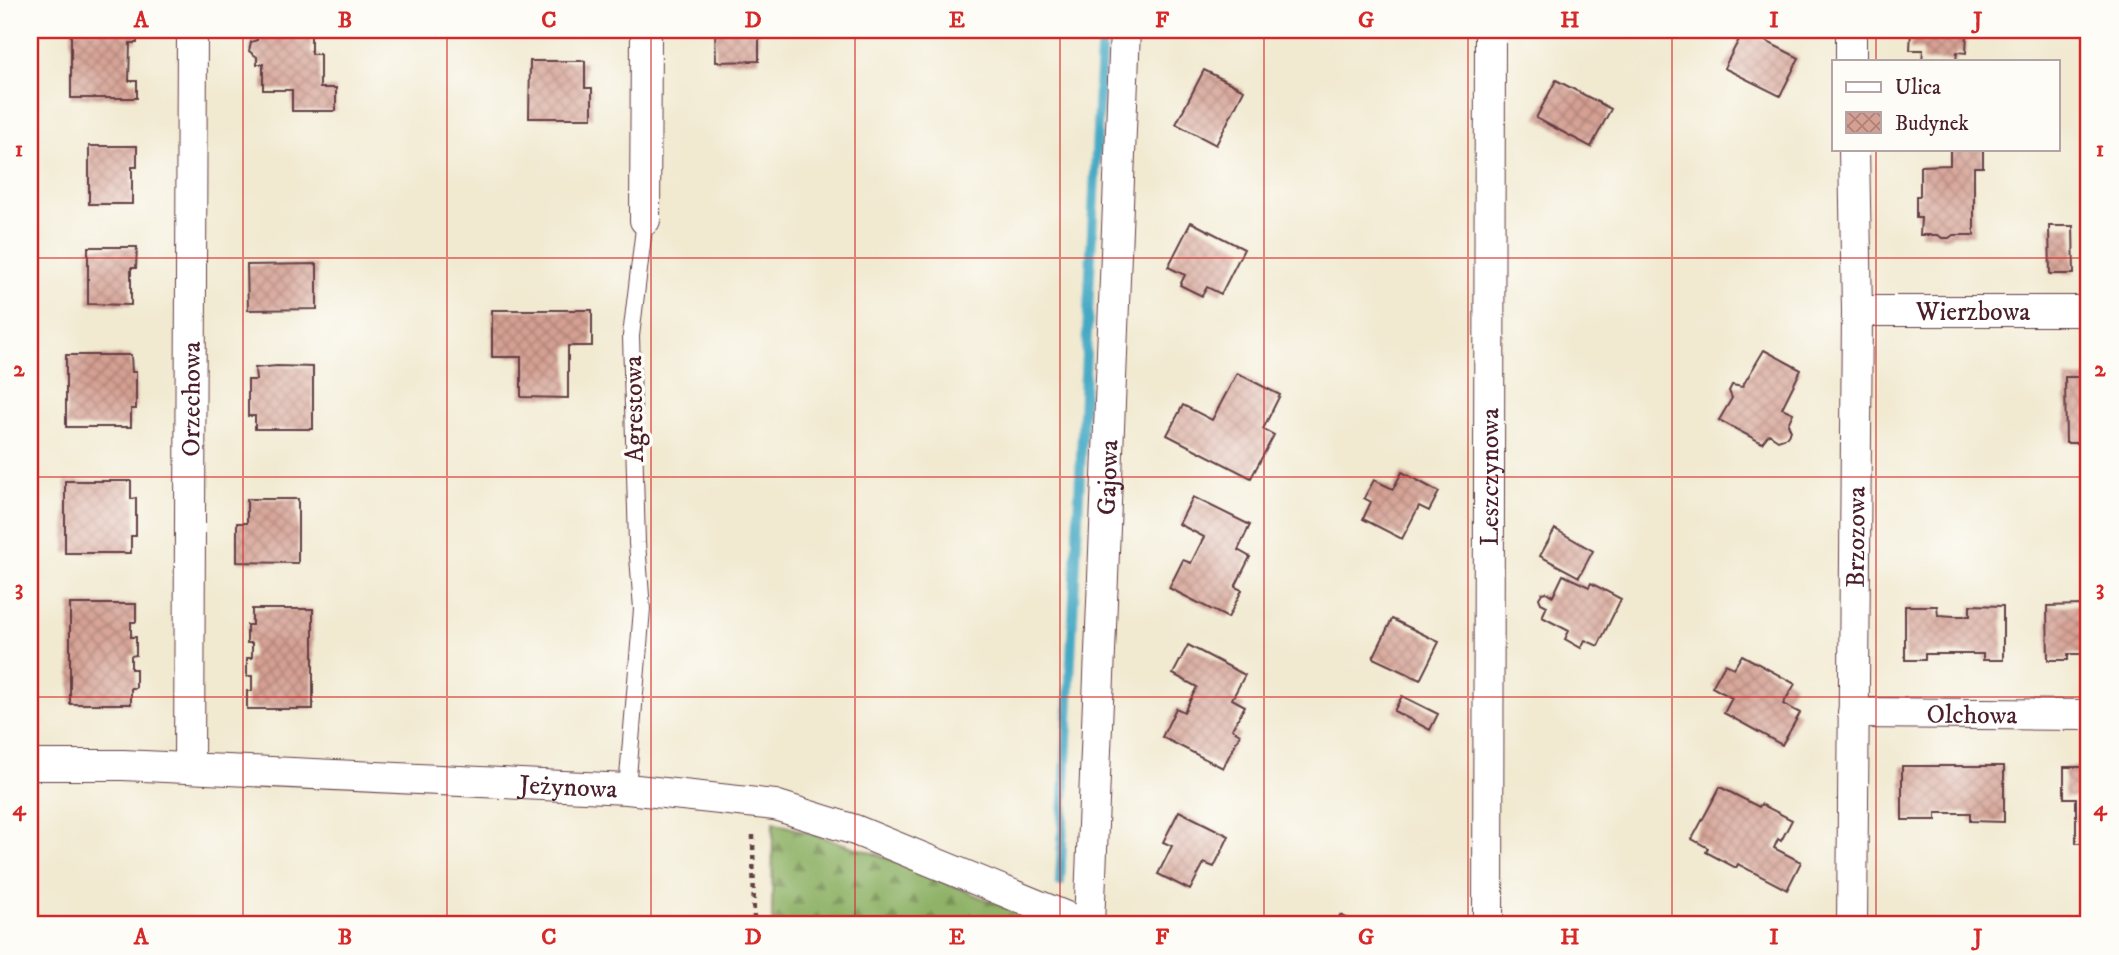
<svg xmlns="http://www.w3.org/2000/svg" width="2119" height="955" font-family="'IM FELL DW Pica',serif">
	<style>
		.forest { fill: url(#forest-firs); stroke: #6c6849; stroke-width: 2 }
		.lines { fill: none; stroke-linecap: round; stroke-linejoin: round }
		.stream { stroke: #44a9c4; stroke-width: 10 }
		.building { fill: url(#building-cross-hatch) }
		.lane-casing { stroke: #633d44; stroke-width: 18 }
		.street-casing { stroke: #633d44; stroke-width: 32 }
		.path { stroke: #633d44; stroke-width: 4.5; stroke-dasharray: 5 5; stroke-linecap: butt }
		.lane { stroke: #fff; stroke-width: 16 }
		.street { stroke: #fff; stroke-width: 30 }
		.grid { fill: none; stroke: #d62828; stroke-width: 2; stroke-opacity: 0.55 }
		.labels { text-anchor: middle; stroke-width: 7; stroke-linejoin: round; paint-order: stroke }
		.street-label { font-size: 26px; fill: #4a1f2b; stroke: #fdfcf7 }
		.neatline { fill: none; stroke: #d62828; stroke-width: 2.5 }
		.grid-label { font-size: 23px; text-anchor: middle; font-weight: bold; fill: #d62828 }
	</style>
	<defs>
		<pattern id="forest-firs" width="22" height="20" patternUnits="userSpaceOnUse" patternTransform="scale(1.75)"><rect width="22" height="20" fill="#8fb267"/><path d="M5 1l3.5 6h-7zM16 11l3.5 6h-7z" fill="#779055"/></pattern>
		<pattern id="building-cross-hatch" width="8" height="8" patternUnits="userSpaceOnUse" patternTransform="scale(1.75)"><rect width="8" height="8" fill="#d5a093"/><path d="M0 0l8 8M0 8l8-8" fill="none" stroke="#af8278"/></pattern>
	</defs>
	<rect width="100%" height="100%" fill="#fdfcf7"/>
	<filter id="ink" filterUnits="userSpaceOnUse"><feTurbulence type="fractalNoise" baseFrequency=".0143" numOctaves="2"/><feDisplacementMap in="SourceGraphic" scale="14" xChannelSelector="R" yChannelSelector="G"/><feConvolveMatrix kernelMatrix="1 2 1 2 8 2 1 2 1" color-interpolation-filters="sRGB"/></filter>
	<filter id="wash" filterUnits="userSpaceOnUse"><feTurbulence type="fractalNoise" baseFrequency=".00686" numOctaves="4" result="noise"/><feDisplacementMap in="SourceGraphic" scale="28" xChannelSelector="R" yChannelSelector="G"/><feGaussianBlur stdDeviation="1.57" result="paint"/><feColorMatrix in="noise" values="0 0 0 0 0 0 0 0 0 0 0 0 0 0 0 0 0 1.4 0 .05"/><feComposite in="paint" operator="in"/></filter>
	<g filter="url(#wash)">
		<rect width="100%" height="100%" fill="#f1e9d0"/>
		<!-- forest -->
		<path class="forest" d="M773,822l109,34 165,69h-275z"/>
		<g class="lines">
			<!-- stream -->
			<path class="stream" d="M1060,882l42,-852"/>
		</g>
		<g id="blocks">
			<!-- building -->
			<path class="building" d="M71,30h66v13h-7l-1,38h8v17h-66z
				M257,30h54v24h9v34h16v23h-44v-21h-29v-26h-6v-7l-8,-6 2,-9 6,-2z
				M715,30h44v31l-43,1z
				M1744,30l55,28 -19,38 -56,-28z
				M1911,30h59l-3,3 -1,20 -9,-1 -1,9h-34l1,-11h-13z
				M530,61h55v27h7v30h-63z
				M1204,70l40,20 -28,55 -40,-21z
				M1556,80l55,29 -20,38 -55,-29z
				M89,146h48v21h-5v37h-43z
				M1950,149h33v18h-9v68h-21l-4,3h-7l-4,-3h-18l1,-17h-5v-22h4v-30l30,-1z
				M1191,222l53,27 -23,45 -14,-7 -5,9 -22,-11 5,-10 -17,-8z
				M2049,226h24l1,48h-24z
				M88,247h49l-1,21h-5v37l-43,-1z
				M317,264v45l-69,1 -1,-45z
				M492,310h100v36h-24v52l-47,-1v-40h-29z
				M1764,350l37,20 -19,38 11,5 -5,11 3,7 -4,6 -9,3 -9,-6 -7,9 -43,-23 13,-22 -3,-7 3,-6 10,2z
				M66,355h65l1,17h4v37h-5v18h-65z
				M277,366l36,1v62h-58v-13h-7v-36h8l-1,-12z
				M1237,373l43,22 -17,34 11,6 -23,43 -84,-43 16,-30 29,15z
				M2065,377h24v66h-23z
				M1402,472l37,20 -10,19 -10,-5 -17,33 -39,-20 8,-17 -7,-4 10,-18 19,9z
				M65,481h66v18l5,-1v38h-5v17h-66z
				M1193,497l57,28 -12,25 12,7 -15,30 7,3 -14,28 -59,-30 14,-28 8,3 13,-26 -25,-13z
				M247,499h51v64l-61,-1v-39h10z
				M1555,529l38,22 -14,26 -39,-21z
				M1563,575l26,12 2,-4 30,16 -23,47 -13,-6 -4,8 -16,-9 4,-8 -27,-14 5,-11 -6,-3 -2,-5 3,-5 4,-1 7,4z
				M70,604h66v18h-5v15h5v18l-5,1v13h5v19h-5v16h-61z
				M1970,605l33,1v54h-20v-6h-58v6h-20v-54h32l1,9 16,1h16z
				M2080,605l1,10h8v39h-21v6h-20l-1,-54z
				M252,609h61v100h-66v-18h5v-15h-5v-18h5v-15h-5v-18h5z
				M1392,619l47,23 -19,38 -47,-22z
				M1188,645l57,30 -13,24 13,7 -13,23 8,5 -17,34 -61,-31 14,-29 8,4 13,-25 -24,-13z
				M1742,655l53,29 -12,20 17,9 -18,32 -58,-32 8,-15 -20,-11 13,-23 9,4z
				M1402,696l36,18 -8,16 -36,-19z
				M1902,766h102v56l-34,-1v-8h-34v7h-34z
				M2064,767h25v76h-13v-45h-12z
				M1720,787l39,20 2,-3 31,16 -11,21 -3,-2 -4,9 27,14 -14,28 -49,-26 -2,4 -30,-16 2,-4 -16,-9z
				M1179,811l50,25 -15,31 -10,-4 -14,27 -32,-16 14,-28 -9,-4z
				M1340,915l22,10h-27z"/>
		</g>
	</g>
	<g filter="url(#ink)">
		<use href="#blocks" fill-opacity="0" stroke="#633d44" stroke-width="2"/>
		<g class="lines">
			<defs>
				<path id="lane" d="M627,789l15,-180 -5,-66 -6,-207 14,-116"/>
				<g id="street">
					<path d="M1851,30v31"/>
					<path d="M645,220l1,-190"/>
					<path id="s1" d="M1857,311h232"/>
					<path id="s2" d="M1853,713l236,2"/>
					<path id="s3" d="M30,765h93l504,24 148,16 80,25 231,95"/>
					<path id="s4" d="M189,768l3,-738"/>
					<path id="s5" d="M1089,925l36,-895"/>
					<path id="s6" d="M1488,925l2,-895"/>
					<path id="s7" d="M1852,925l5,-614 -3,-162"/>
				</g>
			</defs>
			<!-- lane casing -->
			<use href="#lane" class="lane-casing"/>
			<!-- street casing -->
			<use href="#street" class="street-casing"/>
			<!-- path -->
			<path class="path" d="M753,835l1,90"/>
			<!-- lane -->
			<use href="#lane" class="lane"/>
			<!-- street -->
			<use href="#street" class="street"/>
		</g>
	</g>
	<!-- grid -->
	<path class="grid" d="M243,30v895M447,30v895M651,30v895M855,30v895M1060,30v895M1264,30v895M1468,30v895M1672,30v895M1876,30v31M1876,149v776M30,258h2059M30,477h2059M30,697h2059"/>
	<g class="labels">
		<!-- street labels -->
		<g class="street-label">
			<text dy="9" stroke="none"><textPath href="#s1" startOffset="116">Wierzbowa</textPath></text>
			<text dy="9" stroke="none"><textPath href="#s4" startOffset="369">Orzechowa</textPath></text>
			<text transform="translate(633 409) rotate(-91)" y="9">Agrestowa</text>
			<text dy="9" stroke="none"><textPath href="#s5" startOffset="448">Gajowa</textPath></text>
			<text dy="9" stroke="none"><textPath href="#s6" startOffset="448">Leszczynowa</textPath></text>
			<text dy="9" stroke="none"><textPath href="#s7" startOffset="388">Brzozowa</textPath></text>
			<text dy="9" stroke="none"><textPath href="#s2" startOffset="119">Olchowa</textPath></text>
			<text dy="9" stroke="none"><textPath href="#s3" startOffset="539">Jeżynowa</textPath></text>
		</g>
	</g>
	<!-- margin -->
	<rect width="2119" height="955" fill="none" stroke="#fdfcf7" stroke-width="77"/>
	<!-- legend -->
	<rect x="1832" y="60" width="228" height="91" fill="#fdfcf7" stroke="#b5a4a5" stroke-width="2"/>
	<rect x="1846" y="82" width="35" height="10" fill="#ffffff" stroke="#b5a4a5" stroke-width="2"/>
	<text x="1895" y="94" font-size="21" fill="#4a1f2b">Ulica</text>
	<rect x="1846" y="112" width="35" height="21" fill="url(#building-cross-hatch)" stroke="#b5a4a5" stroke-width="2"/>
	<text x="1895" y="130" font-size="21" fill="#4a1f2b">Budynek</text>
	<rect x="38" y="38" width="2042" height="878" class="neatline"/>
	<g class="grid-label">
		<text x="141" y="27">A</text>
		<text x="345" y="27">B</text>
		<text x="549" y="27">C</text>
		<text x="753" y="27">D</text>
		<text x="957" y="27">E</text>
		<text x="1162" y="27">F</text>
		<text x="1366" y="27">G</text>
		<text x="1570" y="27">H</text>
		<text x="1774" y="27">I</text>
		<text x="1978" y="27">J</text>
		<text x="19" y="156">1</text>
		<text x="2100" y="156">1</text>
		<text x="19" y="376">2</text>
		<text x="2100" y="376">2</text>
		<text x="19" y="595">3</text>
		<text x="2100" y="595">3</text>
		<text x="19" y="815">4</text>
		<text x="2100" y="815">4</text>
		<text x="141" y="944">A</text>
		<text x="345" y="944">B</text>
		<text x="549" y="944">C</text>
		<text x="753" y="944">D</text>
		<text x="957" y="944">E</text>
		<text x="1162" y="944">F</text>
		<text x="1366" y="944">G</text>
		<text x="1570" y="944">H</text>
		<text x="1774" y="944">I</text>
		<text x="1978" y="944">J</text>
	</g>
</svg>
